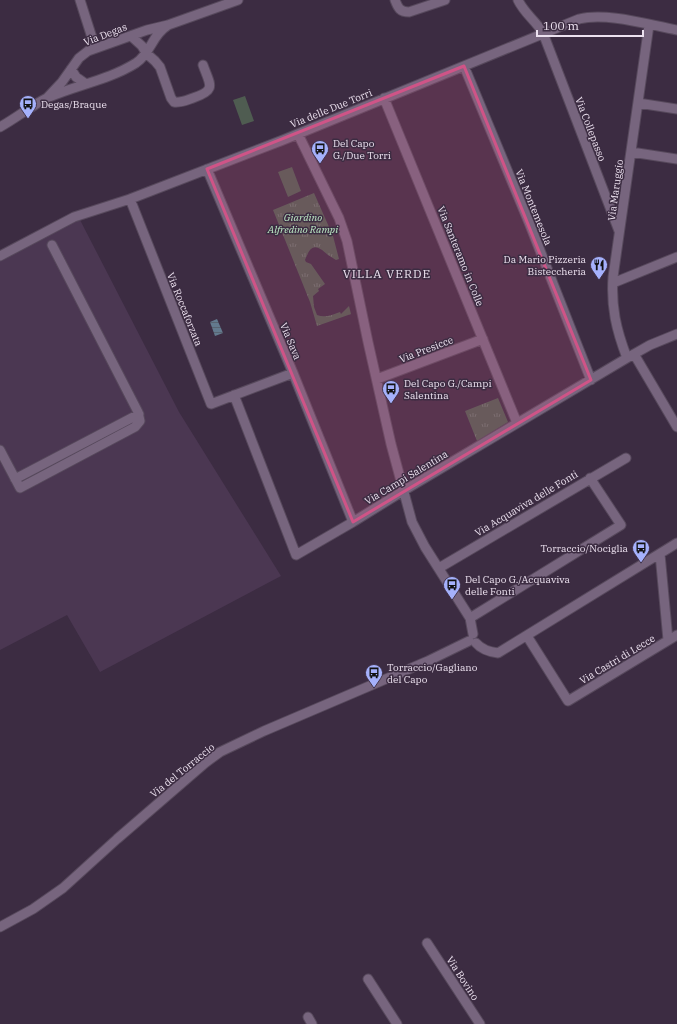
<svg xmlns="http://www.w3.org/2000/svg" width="677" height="1024" font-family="'IBM Plex Serif',serif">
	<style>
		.built { fill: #4b3752 }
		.grass { fill: url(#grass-tufts) }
		.pitch { fill: #4f5c51 }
		.water { fill: url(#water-rules) }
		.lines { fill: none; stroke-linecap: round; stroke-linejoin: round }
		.minor-casing { stroke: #57495c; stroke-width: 11 }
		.minor { stroke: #77657e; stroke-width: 9 }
		.marked { fill: #cf5487; fill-opacity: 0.2; stroke: #cf5487; stroke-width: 3; stroke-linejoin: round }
		.labels { text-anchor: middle; stroke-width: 3; stroke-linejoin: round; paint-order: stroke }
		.street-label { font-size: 10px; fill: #ece1ef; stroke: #3c2c42 }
		.poi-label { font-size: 10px; fill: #ece1ef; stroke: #3c2c42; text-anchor: start }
		.park-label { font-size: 10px; font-style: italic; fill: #bfedc7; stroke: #3c2c42 }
		.quarter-label { font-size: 12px; letter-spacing: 1px; fill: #ece1ef; stroke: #3c2c42 }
	</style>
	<defs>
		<pattern id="grass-tufts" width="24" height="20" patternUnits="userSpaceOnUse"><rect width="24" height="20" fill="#4f5c51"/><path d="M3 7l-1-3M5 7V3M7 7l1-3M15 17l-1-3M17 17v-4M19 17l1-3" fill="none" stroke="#68736a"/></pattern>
		<pattern id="water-rules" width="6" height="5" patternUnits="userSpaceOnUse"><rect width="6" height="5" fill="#637a8e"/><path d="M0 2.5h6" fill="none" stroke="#586472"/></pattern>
	</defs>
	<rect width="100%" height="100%" fill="#3c2c42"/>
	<!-- built -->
	<path class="built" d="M79,218l100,194 102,164 -181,96 -33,-57 -67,35v-391z"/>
	<!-- grass -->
	<path class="grass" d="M314,193l19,43 6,23 -3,1c-3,-2 -5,-3 -8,-5 -12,-11 -17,-11 -23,5l1,2 5,2 14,20 -7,5 1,2 -6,5 1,11 3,8c8,3 15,0 23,-3l1,2 8,-8 2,8 -34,12 -7,-24 -37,-92z
		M498,398l10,24 -31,19 -12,-30z"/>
	<!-- pitch -->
	<path class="pitch" d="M245,96l9,25 -12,4 -9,-25z
		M292,167l9,24 -13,6 -10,-25z"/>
	<!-- water -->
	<path class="water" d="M217,319l6,14 -8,3 -5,-14z"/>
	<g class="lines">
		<defs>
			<path id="minor" d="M80,0l15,47
				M395,0c3,8 5,12 14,12l36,-12
				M518,0c6,13 18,21 25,33l76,198
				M131,36l11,10 5,8 8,7 5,6 11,31 3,4c7,1 13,-2 19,-4 24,-8 17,-13 10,-33
				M464,66l66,159 61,155
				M71,69l5,8 10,7
				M384,98l133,325
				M46,99l16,-17 17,-24 9,-7 59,-21 21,-5 70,-25
				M638,103l39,6
				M0,127c16,-9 31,-21 47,-29 29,-13 62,-18 89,-35 15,-10 16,-28 31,-37
				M298,134l41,84 8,23 21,101 23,102 21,78 13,25 45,71 3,16
				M631,152l46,7
				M207,169l86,204 60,149
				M130,199l81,205 82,-31
				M0,256l74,-39 56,-18 153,-59 296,-121c28,-7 70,6 98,11
				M613,283l64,-26
				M634,354l43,73
				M627,358c-11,-29 -16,-51 -14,-81l36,-252
				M377,379l106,-40
				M234,395l62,160 57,-33 50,-31 224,-133 23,-13 27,-11
				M0,450l20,38 115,-61 5,-6 -2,-9 -86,-167
				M15,479l124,-65
				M660,554l8,86
				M439,568l187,-110
				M470,618l151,-93 -31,-47
				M527,636l41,65 109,-66
				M476,643c6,7 14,9 22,10l179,-110
				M0,927l33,-18 30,-21 54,-49 88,-76 15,-11 44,-21 164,-70 41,-20
				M427,943l53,81
				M368,979l29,45
				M308,1017l4,7"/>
		</defs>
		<!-- minor casing -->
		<use href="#minor" class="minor-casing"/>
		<!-- minor -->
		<use href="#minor" class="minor"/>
	</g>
	<!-- marked area -->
	<path class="marked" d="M464,66l127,314 -238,142 -146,-353z"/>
	<!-- icons -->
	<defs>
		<symbol id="bus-pin" viewBox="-11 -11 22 30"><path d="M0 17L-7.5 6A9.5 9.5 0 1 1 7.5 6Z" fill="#a5b1fc" stroke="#3c2c42"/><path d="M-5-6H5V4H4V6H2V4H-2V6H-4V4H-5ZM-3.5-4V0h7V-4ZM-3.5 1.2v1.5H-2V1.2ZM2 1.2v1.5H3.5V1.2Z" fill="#111"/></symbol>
		<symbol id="restaurant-pin" viewBox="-11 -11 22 30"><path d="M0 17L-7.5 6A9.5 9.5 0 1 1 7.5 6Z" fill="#a5b1fc" stroke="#3c2c42"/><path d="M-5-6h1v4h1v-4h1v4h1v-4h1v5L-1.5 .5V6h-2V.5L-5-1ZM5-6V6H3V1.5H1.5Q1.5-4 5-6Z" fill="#111"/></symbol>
	</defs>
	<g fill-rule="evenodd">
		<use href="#bus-pin" x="18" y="94" width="20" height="27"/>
		<use href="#bus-pin" x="310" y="139" width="20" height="27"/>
		<use href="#restaurant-pin" x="589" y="255" width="20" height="27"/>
		<use href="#bus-pin" x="381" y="379" width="20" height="27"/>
		<use href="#bus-pin" x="631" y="538" width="20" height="27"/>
		<use href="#bus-pin" x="442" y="575" width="20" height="27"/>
		<use href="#bus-pin" x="364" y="663" width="20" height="27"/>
	</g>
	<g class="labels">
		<!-- street labels -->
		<g class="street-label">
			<text transform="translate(105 34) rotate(-21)" y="4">Via Degas</text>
			<text transform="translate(331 108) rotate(-22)" y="4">Via delle Due Torri</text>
			<text transform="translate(591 129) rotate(69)" y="4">Via Collepasso</text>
			<text transform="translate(615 190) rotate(-82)" y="4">Via Maruggio</text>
			<text transform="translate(534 207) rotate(68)" y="4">Via Montemesola</text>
			<text transform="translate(461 256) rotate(68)" y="4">Via Santeramo in Colle</text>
			<text transform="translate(185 309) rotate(68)" y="4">Via Roccaforzata</text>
			<text transform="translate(291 341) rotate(67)" y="4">Via Sava</text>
			<text transform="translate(426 349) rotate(-21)" y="4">Via Presicce</text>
			<text transform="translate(406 477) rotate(-31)" y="4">Via Campi Salentina</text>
			<text transform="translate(526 503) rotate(-31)" y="4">Via Acquaviva delle Fonti</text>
			<text transform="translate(617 659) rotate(-31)" y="4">Via Castri di Lecce</text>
			<text transform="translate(182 770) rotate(-39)" y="4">Via del Torraccio</text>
			<text transform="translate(463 978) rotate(57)" y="4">Via Bovino</text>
		</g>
		<!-- poi labels -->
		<g class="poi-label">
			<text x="41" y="108">Degas/Braque</text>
			<text x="333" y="147">Del Capo<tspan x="333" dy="12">G./Due Torri</tspan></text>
			<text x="586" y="263" text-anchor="end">Da Mario Pizzeria<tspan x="586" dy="12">Bisteccheria</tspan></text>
			<text x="404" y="387">Del Capo G./Campi<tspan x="404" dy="12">Salentina</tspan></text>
			<text x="628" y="552" text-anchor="end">Torraccio/Nociglia</text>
			<text x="465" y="583">Del Capo G./Acquaviva<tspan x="465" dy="12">delle Fonti</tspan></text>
			<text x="387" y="671">Torraccio/Gagliano<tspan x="387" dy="12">del Capo</tspan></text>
		</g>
		<!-- park labels -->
		<g class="park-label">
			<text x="303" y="221">Giardino<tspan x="303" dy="12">Alfredino Rampi</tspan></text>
		</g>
		<!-- quarter labels -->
		<g class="quarter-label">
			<text x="387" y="278">VILLA VERDE</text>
		</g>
	</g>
	<!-- scale -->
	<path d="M537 30v6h106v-6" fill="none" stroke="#ece1ef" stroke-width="2"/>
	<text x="543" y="30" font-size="12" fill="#ece1ef" stroke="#3c2c42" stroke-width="3" paint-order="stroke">100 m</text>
</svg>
